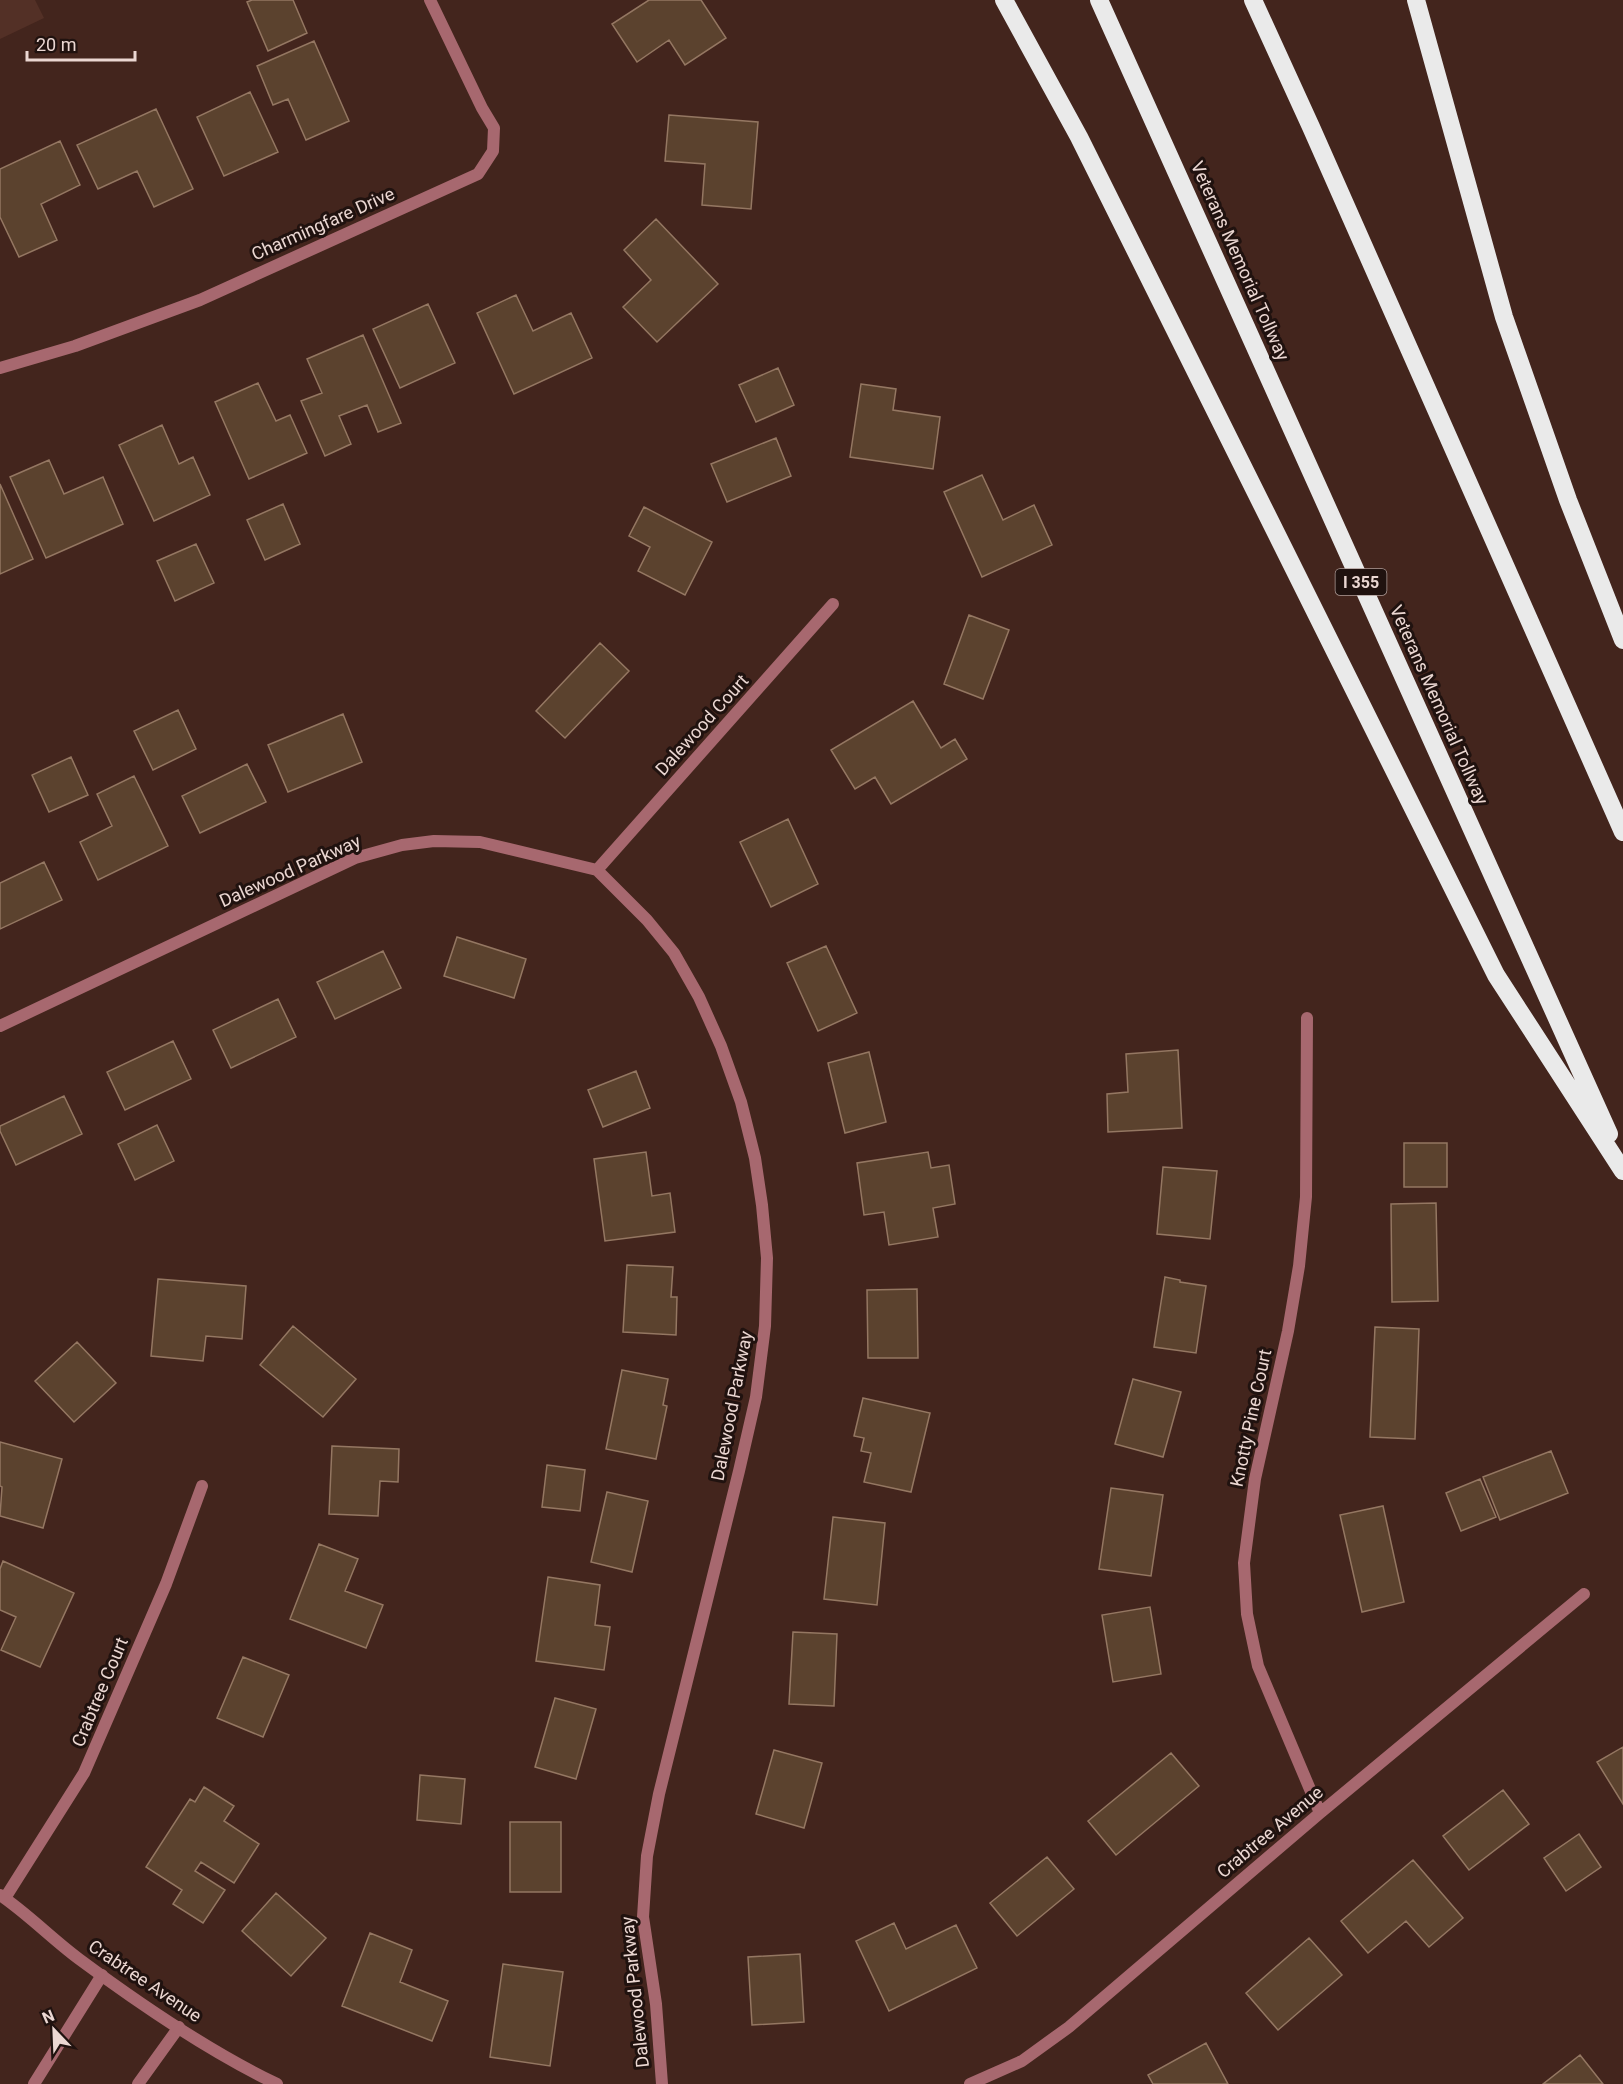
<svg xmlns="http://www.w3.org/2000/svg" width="1623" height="2084" font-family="Roboto,sans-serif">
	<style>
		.built { fill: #533026 }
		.building { fill: #5b422e; stroke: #947762; stroke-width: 1.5 }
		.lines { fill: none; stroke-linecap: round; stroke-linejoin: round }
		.service { stroke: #a7686f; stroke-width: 12 }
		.minor { stroke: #a7686f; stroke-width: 12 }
		.motorway { stroke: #eaeaea; stroke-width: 18 }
		.labels { text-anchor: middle; stroke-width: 6; stroke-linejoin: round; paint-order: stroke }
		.shield { fill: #20120f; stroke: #ae9c98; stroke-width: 1.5 }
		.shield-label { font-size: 16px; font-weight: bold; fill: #ebd7d2 }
		.street-label { font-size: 18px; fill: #ebd7d2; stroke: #20120f }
	</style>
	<rect width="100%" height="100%" fill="#43251d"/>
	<!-- built -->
	<path class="built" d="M0,0h35l9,18 -44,21z"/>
	<!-- building -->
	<path class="building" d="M252,0h41l14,33 -39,18 -21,-49z
		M649,0h52l25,38 -41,27 -16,-25 -32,22 -25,-38z
		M314,41l35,80 -43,19 -18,-41 -15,6 -16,-39z
		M250,92l28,60 -54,24 -27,-59z
		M156,109l37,80 -39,18 -17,-36 -39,18 -21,-44z
		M669,115l89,7 -7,87 -49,-4 3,-41 -40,-3z
		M60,141l20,44 -39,19 16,36 -38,17 -19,-40v-48z
		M656,219l62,65 -61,58 -34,-35 28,-27 -27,-30z
		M516,295l17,36 38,-18 21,45 -78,36 -37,-81z
		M428,304l27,59 -55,25 -27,-59z
		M363,335l38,88 -23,9 -11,-27 -28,11 12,28 -26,12 -24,-55 21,-8 -15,-34z
		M778,368l16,37 -38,17 -17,-37z
		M258,383l18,38 14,-6 17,38 -58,26 -34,-77z
		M861,384l35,5 -3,21 47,7 -7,52 -83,-12z
		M162,425l17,39 14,-7 17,38 -56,26 -35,-76z
		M776,438l15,38 -64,26 -16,-38z
		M49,460l15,34 39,-17 20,47 -77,34 -36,-81z
		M982,475l21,45 31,-15 18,40 -70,32 -38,-85z
		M0,484l33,75 -33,15z
		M283,504l17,40 -35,16 -18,-40z
		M644,507l68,35 -27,53 -47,-24 12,-24 -21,-11z
		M196,544l18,39 -39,18 -18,-40z
		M969,615l40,15 -26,69 -39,-15z
		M600,643l29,28 -64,67 -29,-27z
		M913,701l28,47 14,-9 12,20 -76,45 -16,-27 -20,12 -24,-39z
		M178,710l18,39 -43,21 -19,-39z
		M343,714l19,48 -74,30 -20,-47z
		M71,757l17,38 -39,17 -17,-37z
		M247,764l19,38 -66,31 -18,-37z
		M134,776l34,70 -70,34 -18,-38 32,-16 -15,-32z
		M788,819l30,65 -47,23 -31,-65z
		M44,862l18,38 -62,29v-46z
		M457,937l69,22 -12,39 -70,-22z
		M826,946l31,67 -39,18 -31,-68z
		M383,951l18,37 -66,31 -18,-37z
		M278,999l18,38 -65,31 -18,-38z
		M173,1041l18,38 -66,31 -18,-38z
		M1178,1050l4,78 -74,4 -1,-38 21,-2 -2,-38z
		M869,1052l17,70 -41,11 -17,-70z
		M636,1071l14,37 -47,19 -15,-37z
		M64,1096l18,38 -66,31 -16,-34v-5z
		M157,1125l17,36 -39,19 -17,-36z
		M1404,1143h43v44h-43z
		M646,1152l6,44 18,-3 5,39 -70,9 -11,-82z
		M928,1152l3,16 18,-3 6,39 -22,4 5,29 -49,8 -5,-33 -20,3 -7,-52z
		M1163,1167l54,4 -7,68 -53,-5z
		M1436,1203l2,98 -46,1 -1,-98z
		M627,1265l46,2 -2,30h6l-1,38 -53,-3z
		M1165,1277l15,3v2l26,4 -10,67 -42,-6z
		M158,1279l88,7 -4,53 -36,-3 -3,25 -52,-5z
		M917,1289l1,69h-50l-1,-68z
		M293,1326l63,53 -33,38 -63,-52z
		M1375,1327l44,2 -4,110 -45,-2z
		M77,1342l39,41 -42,39 -39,-41z
		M622,1370l46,9 -5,26 4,1 -11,53 -50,-10z
		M1133,1379l48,13 -18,65 -48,-13z
		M863,1398l67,15 -19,79 -47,-10 7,-29 -10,-2 3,-13 -10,-2z
		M0,1442l62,17 -19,69 -43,-12 2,-29 -2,-1z
		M332,1446l67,3 -1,33 -18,-1 -2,35 -49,-2z
		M1551,1451l17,42 -68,27 -17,-43z
		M547,1465l38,5 -5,41 -38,-4z
		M1480,1479l16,38 -35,14 -15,-38z
		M1111,1488l52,7 -12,81 -52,-7z
		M607,1492l41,9 -16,71 -41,-10z
		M1383,1506l21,96 -42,10 -22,-97z
		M833,1517l52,6 -8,82 -53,-6z
		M319,1544l39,15 -13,32 38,14 -17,43 -76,-29z
		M3,1561l71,32 -34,74 -39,-17 15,-33 -16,-7v-41z
		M548,1577l52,8 -5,40 15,2 -6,43 -68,-9z
		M1150,1607l11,67 -48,8 -11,-67z
		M793,1632l44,2 -3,72 -45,-2z
		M243,1657l46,18 -26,62 -46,-19z
		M555,1698l41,11 -20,70 -41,-12z
		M1623,1747v57l-26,-42z
		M774,1750l48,13 -18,65 -48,-14z
		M1171,1753l28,33 -83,69 -28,-34z
		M420,1775l45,4 -4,45 -44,-4z
		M204,1787l30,19 -10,15 35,23 -25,39 -33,-21 -6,9 30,19 -22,33 -30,-19 9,-14 -36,-23 44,-68 5,3z
		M1503,1790l26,34 -60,46 -26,-34z
		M510,1822h51v70h-51z
		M1579,1834l22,33 -35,24 -22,-33z
		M1047,1857l27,32 -57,47 -27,-33z
		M1413,1860l50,58 -34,29 -23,-26 -38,32 -27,-32z
		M276,1893l50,45 -35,38 -49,-45z
		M894,1923l12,26 50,-24 21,43 -88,43 -33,-70z
		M370,1933l42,17 -12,32 48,19 -16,40 -90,-35z
		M1309,1938l33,37 -64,55 -32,-37z
		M800,1954l4,68 -52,3 -4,-68z
		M503,1964l60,8 -13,94 -60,-9z
		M1206,2043l22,41h-75l-5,-9z
		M1580,2055l23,29h-60z"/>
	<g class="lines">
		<!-- service -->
		<path class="service" d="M34,2084l68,-109
			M138,2084l41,-57"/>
		<!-- minor -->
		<path class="minor" d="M0,368l75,-22 125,-46 278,-126 15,-23 1,-23 -12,-20 -52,-108
			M597,870l236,-266
			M1307,1018l-1,179 -7,69 -11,65 -33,148 -11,84 3,51 11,52 62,147
			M0,1026l355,-168 47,-13 32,-4 46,1 117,28 50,50 27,33 25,44 22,49 20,56 14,56 7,47 5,53 -2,68 -9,71 -17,74 -80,323 -12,62 -4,61 13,87 6,80
			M0,1895c28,19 52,44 79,64 62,46 129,92 198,125
			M5,1898l79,-125 82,-189 36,-98
			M970,2084l52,-23 47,-34 251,-214 264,-219"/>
		<!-- motorway -->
		<path class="motorway" d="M1004,0l75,137 417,838 127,196
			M1099,0l510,1134
			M1253,0l58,127 312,705
			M1416,0l88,317 64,183 55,140"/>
	</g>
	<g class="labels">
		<!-- shield labels -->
		<rect class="shield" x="1335.5" y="569" width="51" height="26" rx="4.5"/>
		<g class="shield-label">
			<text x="1361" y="588">I 355</text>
		</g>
		<!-- street labels -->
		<g class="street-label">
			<text transform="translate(323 224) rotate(-24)" y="6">Charmingfare Drive</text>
			<text transform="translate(1240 261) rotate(66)" y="6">Veterans Memorial Tollway</text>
			<text transform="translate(1439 705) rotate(66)" y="6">Veterans Memorial Tollway</text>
			<text transform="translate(702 725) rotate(-48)" y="6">Dalewood Court</text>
			<text transform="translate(290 871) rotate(-24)" y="6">Dalewood Parkway</text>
			<text transform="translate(732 1406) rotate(-79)" y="6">Dalewood Parkway</text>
			<text transform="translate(1251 1418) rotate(-78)" y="6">Knotty Pine Court</text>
			<text transform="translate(100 1692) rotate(-67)" y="6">Crabtree Court</text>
			<text transform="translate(1270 1832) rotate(-40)" y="6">Crabtree Avenue</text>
			<text transform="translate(145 1981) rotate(34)" y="6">Crabtree Avenue</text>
			<text transform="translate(635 1992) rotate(-96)" y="6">Dalewood Parkway</text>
		</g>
	</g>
	<!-- north arrow -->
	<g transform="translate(54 2030) rotate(337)" stroke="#20120f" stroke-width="4.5" paint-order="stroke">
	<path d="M0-4.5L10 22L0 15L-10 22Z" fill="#ebd7d2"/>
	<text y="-9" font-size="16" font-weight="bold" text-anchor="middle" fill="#ebd7d2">N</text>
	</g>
	<!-- scale -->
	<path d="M27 51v9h108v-9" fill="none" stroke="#ebd7d2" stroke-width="3"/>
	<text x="36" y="51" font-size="18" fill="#ebd7d2" stroke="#20120f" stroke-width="4.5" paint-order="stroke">20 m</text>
</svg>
